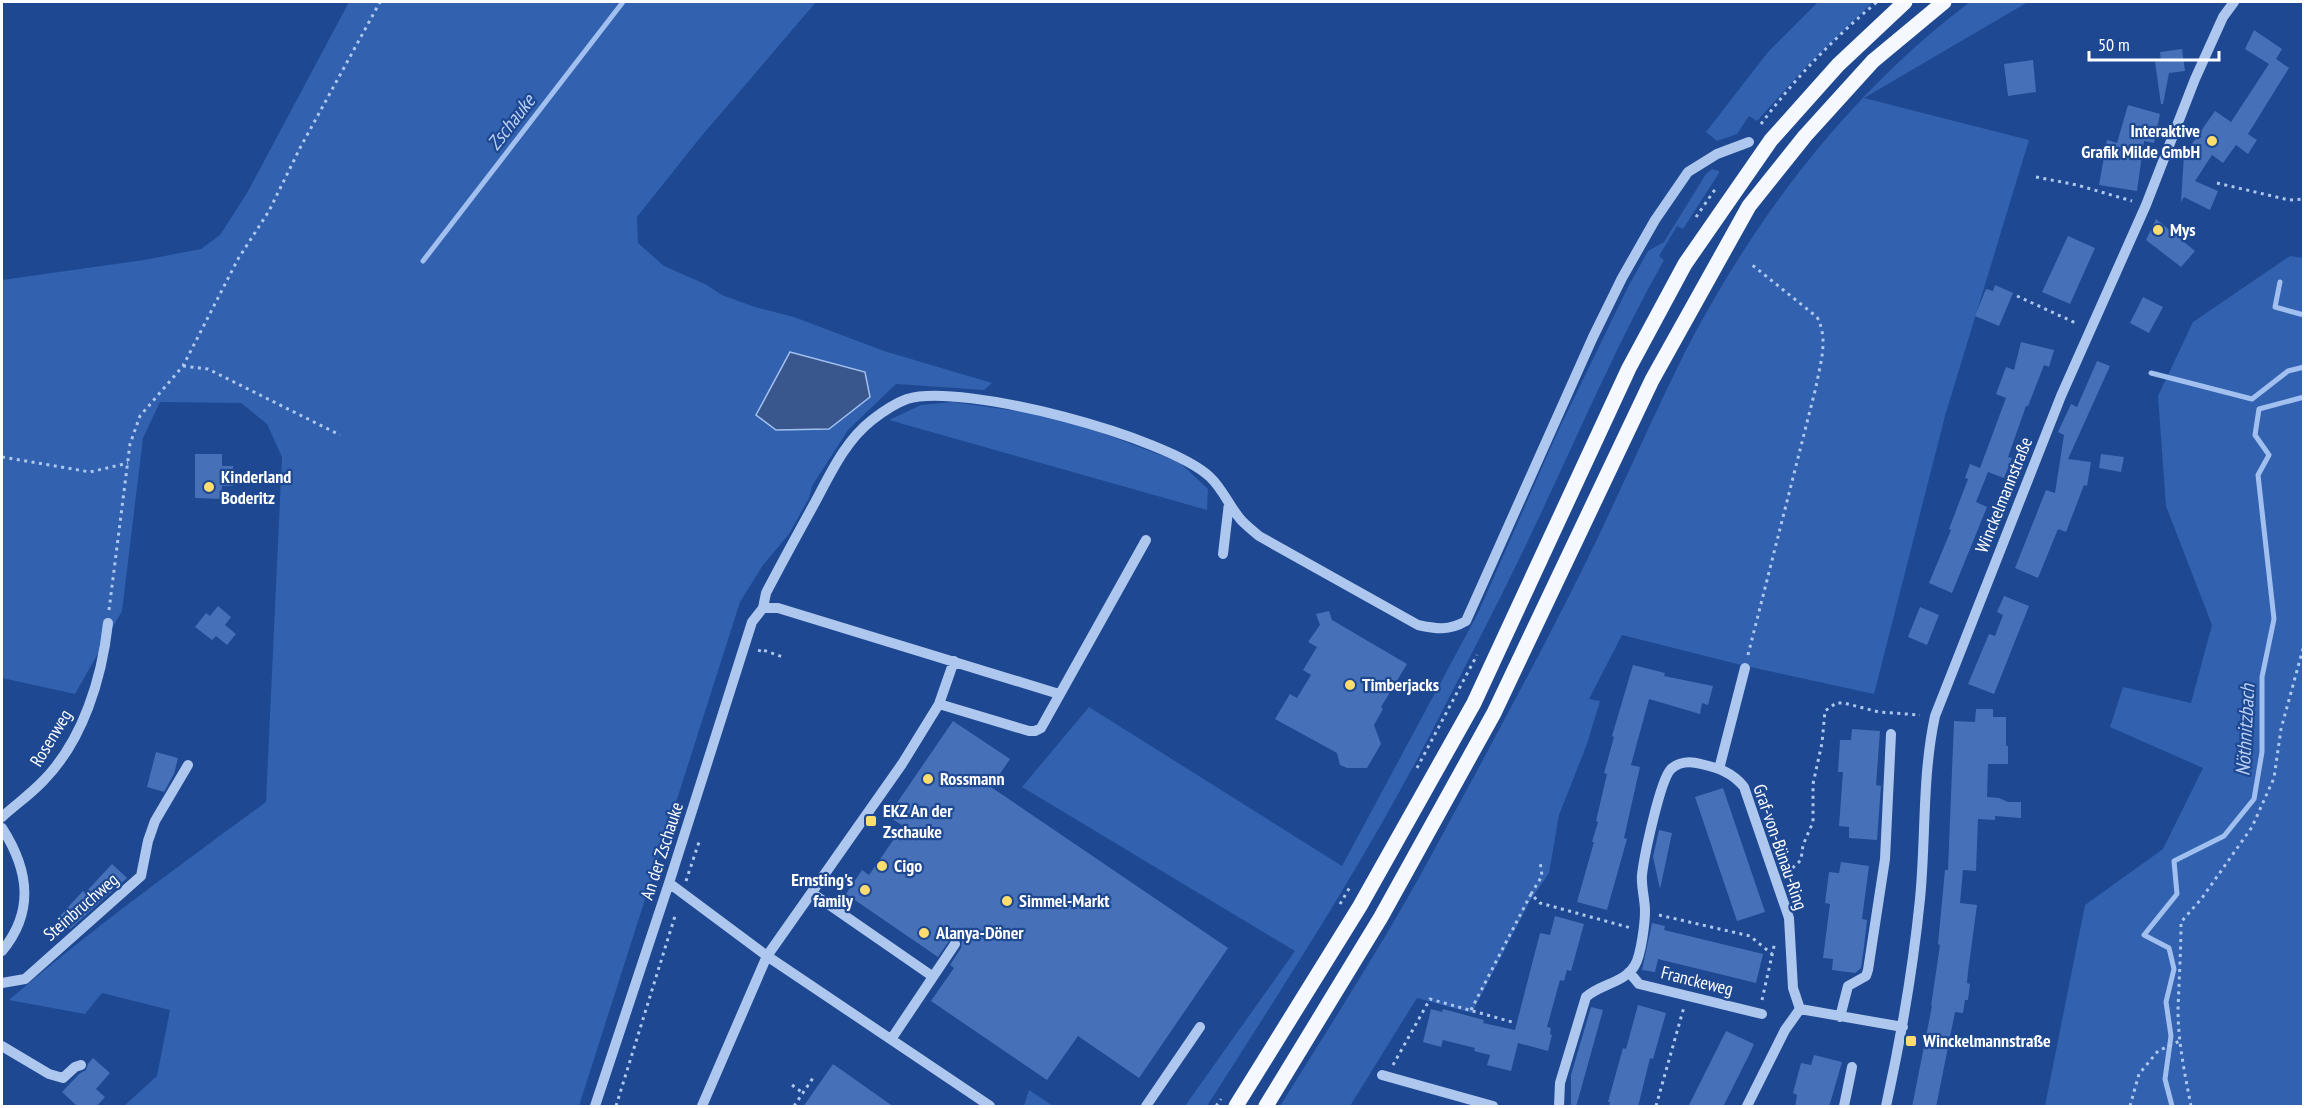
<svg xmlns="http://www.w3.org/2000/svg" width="2305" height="1108" font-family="'PT Sans Narrow',sans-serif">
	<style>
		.green { fill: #3161af }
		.water { fill: #39578d; stroke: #a2c0ef; stroke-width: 1.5 }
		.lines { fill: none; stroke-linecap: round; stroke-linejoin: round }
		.stream { stroke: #a2c0ef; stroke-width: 5 }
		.building { fill: #4671b9 }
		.path { stroke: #aec7ee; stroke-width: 3; stroke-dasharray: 3 4.5; stroke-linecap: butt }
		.minor { stroke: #aec7ee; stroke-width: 10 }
		.major { stroke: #f5f8ff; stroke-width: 15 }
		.poi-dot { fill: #fddd6d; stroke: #1e4891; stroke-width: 2 }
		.labels { text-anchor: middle; stroke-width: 4.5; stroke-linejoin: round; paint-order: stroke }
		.poi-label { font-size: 18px; font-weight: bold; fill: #fff; stroke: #1e4891; text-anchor: start }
		.street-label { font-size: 18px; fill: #fff; stroke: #1e4891 }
		.water-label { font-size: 20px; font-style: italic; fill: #bad1f5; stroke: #1e4891 }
	</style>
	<rect width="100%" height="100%" fill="#1e4891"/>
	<!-- green -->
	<path class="green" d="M349,2h467l-117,137 -62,78 1,26 26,23 41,18 17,11 33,12 39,10 90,34 108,32 -8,7 -88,-6 -48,46 -36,56 -3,12 -20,36 -26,31 -23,37 -161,504h-455l33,-30 13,-66 -68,-17 -17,21 -76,-14c83,-71 170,-134 257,-198l16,-345 -15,-33 -26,-21 -81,-1 -17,36 -21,173 -47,83 -73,-16v-398l142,-20 57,-11 19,-14 27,-42z
		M1818,2h55l-69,67 -47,52 -8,-5 -12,18 -20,7 -11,-9 62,-80z
		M1970,2h58l-164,96 165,42 -84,276 -71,278 -137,-30 -115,-29 -33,64 11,2 -13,43 -28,71 -10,58 -19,28 -58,112 -55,-15 -67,108h-70c35,-56 70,-111 104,-168 33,-54 62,-111 93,-167 35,-66 71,-132 104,-199 36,-72 68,-148 104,-220 69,-134 165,-260 285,-350z
		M1712,169l7,2v2l-36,56 -6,-3 -18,30 5,4c-46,82 -83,168 -123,253 -34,74 -73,147 -110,220 -67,129 -146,251 -224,373h-22l110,-155 -273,-164 67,-80 253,159 136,-253 80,-182 70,-144 20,-36 16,-9 42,-68z
		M2290,256l14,2 -1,848h-258l40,-201 78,-56 40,-81 -93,-41 13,-40 68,16 21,-78 -46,-119 -8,-110 35,-74z
		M953,402l71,10 62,15 93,35 29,27 -1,21 -318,-90 32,-15z
		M1029,1090l24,16h-29z"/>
	<!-- water -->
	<path class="water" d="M790,352l75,20 5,25 -41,32 -53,1 -20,-15z"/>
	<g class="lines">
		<!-- stream -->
		<path class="stream" d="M423,261l200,-259
			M2280,282l-5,25 29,8
			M2151,373l101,26 36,-28 16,-4
			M2172,1106l-7,-27 6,-43 -5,-34 8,-33 -5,-21 -25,-13 33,-41 -3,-33 50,-25 30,-37 8,-47v-75l12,-58 -16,-144 11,-20 -14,-20 4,-26 45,-12"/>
	</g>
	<!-- building -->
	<path class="building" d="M2254,30l28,19 -6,10 13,9 -41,66 9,6 -9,14 -12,-9 -13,18 -11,-8 -17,26 23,10 -8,19 -26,-13 -3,5 3,-47 31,-44 16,11 38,-58 -24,-15z
		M2182,49l3,22 -16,2 -6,31h-2l-6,-42 6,-1 -1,-9z
		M2033,60l3,32 -28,4 -4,-32z
		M2128,105l32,9 -6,29 -10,-2 -7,50 -38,-6 8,-45 10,3z
		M2156,219l39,32 -14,16 -35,-27z
		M2068,236l27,12 -25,56 -28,-12z
		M1995,285l18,8 -14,33 -24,-10 11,-27 7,2z
		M2143,297l20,10 -14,26 -19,-10z
		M2021,342l33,8 -5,17 -5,-2 -16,41h-2l-18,51 4,1 -8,20 -16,-6 -12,30 11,5 -35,86 -23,-10 22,-53 -2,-1 19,-50 -3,-1 5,-14 10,4 26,-70 -10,-4 10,-27 8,3z
		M2097,361l13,5 -42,93 23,3 -4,24 -3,-1 -18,47 -8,-3 -20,49 -23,-10 31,-78 9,3 9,-58 -6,-3 13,-28 6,3z
		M195,454h27v12h11v20h-11l-1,13 -26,-1z
		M2101,454l23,3 -3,15 -22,-4z
		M2004,596l25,10 -35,88 -26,-10 21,-50 6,2 8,-21 -6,-3z
		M218,606l13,11 -6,8 11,9 -9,11 -11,-9 -4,4 -17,-13 11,-14 4,3z
		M1920,607l19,8 -12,30 -19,-8z
		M1329,611l3,9 75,44 -26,43 2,2 -9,16 7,19 -14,24h-20l-7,-3 -3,-12 -62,-34 15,-25 7,4 14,-23 -8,-5 14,-23 -9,-5 12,-17 -4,-11z
		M1633,665l32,8 -1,3 49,10 -5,19 -6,-2 -2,11 -51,-15 -18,66 9,2 -16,71 3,1 -20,71 -30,-8 17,-60h-2l6,-20 -2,-1 11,-47 -3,-1 10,-36 -2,-1z
		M1976,709h17v8h13v29h2v18h-20l-1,33 12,1 9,4h13v16l-26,-2v4l-17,-1 -2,52 -13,-1 -3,33 17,2 -9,67 -1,11 3,1 -2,16h-3l-2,13 -8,-1 -19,95h-24l20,-101h-1l9,-61 -2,-1 7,-74h3l6,-149 21,1z
		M953,721l57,38 -19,28 237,161 -89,130 -61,-42 -31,44 -116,-79 23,-33 -4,-3 11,-17 1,-7 -2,-3h-9l-13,19 -92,-63 16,-24 7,5 34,-49 -15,-10z
		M1852,729l28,2 -4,54 5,1 -4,54 -28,-2v-11l-10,-1 4,-54h-5l2,-32h11z
		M156,752l22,6 -4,16 -10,18 -17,-5z
		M1723,788l42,124 -28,9 -42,-124z
		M1659,830l13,3 -12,56 -7,-32z
		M1841,862l28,4 -7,53 5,1 -3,27 -3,21 -6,5 -23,-3 1,-11 -10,-1 7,-54 -5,-1 4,-31 10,1z
		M112,864l15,14 -57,51 -12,-11 25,-27 2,2z
		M1555,916l29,8 -13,47 -4,-1 -3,11 -4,-1 -13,47 4,1 -1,6 2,1 -4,16 -30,-8 -7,28 -24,-6 3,-10 -16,-4 1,-3 -32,-8 -2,7 -18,-5 8,-33 11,3 1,-3 41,11 -1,3 32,7 25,-97 10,2z
		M1652,923l13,3 -1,4 99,24 -7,29 -98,-24 -3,13 -13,-2z
		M1638,1005l28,8 -13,46 -3,-1 -12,49h-29l1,-5h-2l15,-54 3,1z
		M1591,1007l12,3 -27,97h-5v-32z
		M1726,1031l28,13 -4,9 -27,54h-35z
		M1814,1055l28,7 -13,45h-34l2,-12 -4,-2 8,-30 10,2z
		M93,1058l17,15 -14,16 9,8 -9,10h-18l-16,-15 17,-18 7,-4 2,-6z
		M833,1064l61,43h-91z"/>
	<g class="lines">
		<!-- path -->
		<path class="path" d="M1761,124c34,-46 73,-86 116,-122
			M2036,177l41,8 55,16
			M2217,183l72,17 15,-1
			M1696,217l20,-29
			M2017,296l61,28
			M183,366l25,3 132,66
			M2,457l88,15 38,-9
			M109,610l21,-166 10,-28 43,-50 55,-107 31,-48 31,-63 80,-146
			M759,652l1,-3 23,8
			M1748,655l68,-268c4,-23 13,-48 1,-70l-66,-53
			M1417,768l60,-113
			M1787,873l14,-13 2,-15 10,-23v-38l9,-41 3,-32 11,-8h8l35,9 41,3
			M686,881l14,-42
			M1531,894l11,-18 -2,-15
			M1340,904l10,-17
			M1659,915l91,21 22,18
			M1762,1000l13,-58
			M1471,1010l60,-116 9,9 91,25
			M1393,1065l37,-66 82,23
			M792,1085l11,8
			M616,1106l59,-190
			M794,1106l21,-31
			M1216,1106l5,-7
			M1656,1106l28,-99
			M2130,1106l9,-32 19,-23 22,-10
			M2191,1106c-6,-31 -13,-64 -13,-96 1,-30 3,-59 3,-88l21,-24 50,-71 22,-49 7,-49 23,-84"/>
		<!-- minor -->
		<path class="minor" d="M1223,554l6,-51
			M763,608h15l281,86
			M939,704l90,27h6l6,-3 105,-188
			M1719,769l26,-101
			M2,817c13,-12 29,-23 42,-37 39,-40 58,-102 64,-157
			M2,828c27,42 33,83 0,123
			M669,883l98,73 223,150
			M812,893l120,83
			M1629,972l10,12 123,30
			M2,983l23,-4 116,-103 7,-35 7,-20 33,-56
			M1800,1009l103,18
			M1840,1017l8,-31 18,-10 2,-6 17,-111 6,-125
			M892,1038l63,-94
			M2,1046l47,28 14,4 12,-11 6,-2
			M1382,1075l111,31
			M595,1106l74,-223 83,-261 11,-14 3,-15c15,-29 31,-58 47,-87 17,-31 31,-64 59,-86 9,-7 24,-17 35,-21 55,-17 261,38 303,78 13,12 20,31 32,44 5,5 11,10 17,15l159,89c18,4 31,6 48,-4l127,-284 29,-59 33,-58 33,-48 29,-18 32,-12
			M702,1106l65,-150 135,-192 37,-60 15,-43
			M1146,1106l54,-79
			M1559,1106l1,-23 26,-86c14,-13 39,-14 49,-32 6,-10 10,-42 10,-54 0,-12 -4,-24 -3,-36 2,-18 18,-95 29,-106 9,-8 19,-8 30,-5 17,4 31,8 43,23l45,131 4,70 7,21
			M1747,1106l38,-76 15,-21
			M1844,1106l8,-39
			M1886,1106c15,-68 27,-137 34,-207 6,-61 2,-123 15,-183l126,-320 85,-191 49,-126 28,-62 11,-15"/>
		<!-- major -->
		<path class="major" d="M1236,1106l124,-200 114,-203 155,-335 56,-104 86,-124 67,-75 67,-63
			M1266,1106l115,-189 113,-204 158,-333 97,-174 56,-70 68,-75 71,-59"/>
	</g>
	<!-- markers -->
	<g class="poi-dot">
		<circle cx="2212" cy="141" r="6"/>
		<circle cx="2158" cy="230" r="6"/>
		<circle cx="209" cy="487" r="6"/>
		<circle cx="1350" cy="685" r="6"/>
		<circle cx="928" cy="779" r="6"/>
		<rect x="865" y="815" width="12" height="12" rx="3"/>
		<circle cx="882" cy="866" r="6"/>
		<circle cx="865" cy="890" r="6"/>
		<circle cx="1007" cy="901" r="6"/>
		<circle cx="924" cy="933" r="6"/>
		<rect x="1905" y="1035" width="12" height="12" rx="3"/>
	</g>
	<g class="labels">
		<!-- poi labels -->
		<g class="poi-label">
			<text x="2200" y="137" text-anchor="end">Interaktive<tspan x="2200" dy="21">Grafik Milde GmbH</tspan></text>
			<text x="2170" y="236">Mys</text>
			<text x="221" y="483">Kinderland<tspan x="221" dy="21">Boderitz</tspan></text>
			<text x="1362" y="691">Timberjacks</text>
			<text x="940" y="785">Rossmann</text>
			<text x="883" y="817">EKZ An der<tspan x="883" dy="21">Zschauke</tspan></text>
			<text x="894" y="872">Cigo</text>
			<text x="853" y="886" text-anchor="end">Ernsting's<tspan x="853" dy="21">family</tspan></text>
			<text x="1019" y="907">Simmel-Markt</text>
			<text x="936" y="939">Alanya-Döner</text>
			<text x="1923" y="1047">Winckelmannstraße</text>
		</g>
		<!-- street labels -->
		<g class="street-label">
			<text transform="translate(2004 495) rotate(-68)" y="6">Winckelmannstraße</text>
			<text transform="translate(51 738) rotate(-59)" y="6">Rosenweg</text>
			<text transform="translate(1780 847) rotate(71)" y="6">Graf-von-Bünau-Ring</text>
			<text transform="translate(662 851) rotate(-72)" y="6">An der Zschauke</text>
			<text transform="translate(81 907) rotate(-41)" y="6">Steinbruchweg</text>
			<text transform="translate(1697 981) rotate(14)" y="6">Franckeweg</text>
		</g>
		<!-- water labels -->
		<g class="water-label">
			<text transform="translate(511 122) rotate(-52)" y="7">Zschauke</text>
			<text transform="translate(2245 730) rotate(-87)" y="7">Nöthnitzbach</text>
		</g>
	</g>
	<!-- border -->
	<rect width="2305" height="1108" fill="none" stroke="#ffffff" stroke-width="6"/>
	<!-- scale -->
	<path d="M2089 51v9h130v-9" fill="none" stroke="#ffffff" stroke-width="3"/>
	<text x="2098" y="51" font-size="18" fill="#ffffff" stroke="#1e4891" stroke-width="4.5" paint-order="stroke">50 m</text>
</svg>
